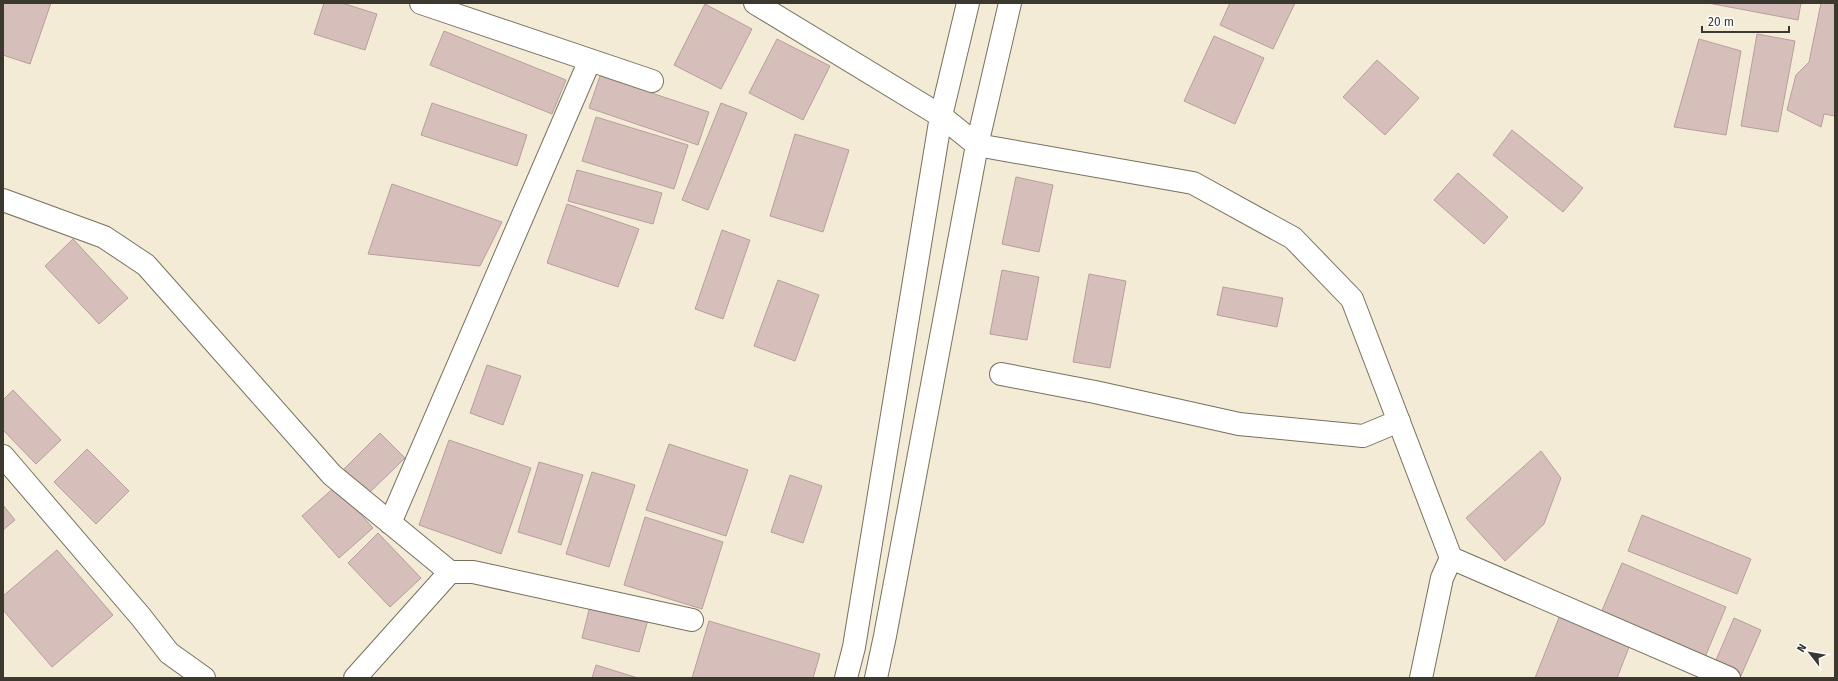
<svg xmlns="http://www.w3.org/2000/svg" width="1838" height="681" font-family="'Fira Sans',sans-serif">
	<style>
		.building { fill: #d6beba; stroke: #b79f9c }
		.lines { fill: none; stroke-linecap: round; stroke-linejoin: round }
		.minor-casing { stroke: #78715f; stroke-width: 24 }
		.minor { stroke: #fff; stroke-width: 22 }
	</style>
	<rect width="100%" height="100%" fill="#f4ebd7"/>
	<!-- building -->
	<path class="building" d="M3,3h48l-21,61 -27,-9z
		M324,3h18l35,11 -12,36 -51,-16z
		M1230,3h65l-22,46 -53,-24z
		M1708,3h93l-3,17z
		M1821,3h14v113l-11,-2 -3,13 -34,-17 9,-35 13,-13z
		M705,4l47,25 -31,60 -47,-24z
		M444,31l122,49 -14,34 -122,-49z
		M1757,34l38,7 -17,91 -37,-6z
		M1214,36l50,22 -29,66 -51,-23z
		M777,39l53,27 -27,54 -54,-27z
		M1699,39l42,12 -15,84 -52,-8z
		M1377,60l42,38 -34,37 -42,-38z
		M600,76l109,36 -11,33 -109,-37z
		M432,103l95,32 -10,31 -96,-31z
		M721,103l26,10 -39,97 -26,-10z
		M596,117l92,28 -14,44 -92,-28z
		M1512,130l71,58 -20,24 -70,-57z
		M795,134l54,16 -26,82 -53,-16z
		M577,170l85,23 -9,31 -85,-23z
		M1458,173l50,44 -24,27 -50,-44z
		M1016,177l37,8 -14,67 -37,-8z
		M392,184l110,38 -22,44 -112,-12z
		M567,204l72,25 -21,58 -71,-24z
		M722,230l28,10 -27,79 -28,-10z
		M73,239l55,59 -29,26 -54,-58z
		M1002,270l37,7 -12,63 -37,-6z
		M1089,274l37,7 -16,87 -37,-6z
		M778,280l41,15 -24,66 -41,-15z
		M1223,287l60,11 -6,29 -60,-12z
		M487,365l34,11 -18,49 -33,-12z
		M13,390l48,50 -25,24 -33,-34v-30z
		M380,433l25,25 -40,39 -24,-25z
		M449,440l82,28 -30,86 -82,-29z
		M669,444l79,26 -22,66 -80,-26z
		M87,449l42,42 -33,33 -42,-42z
		M1541,451l20,27 -17,46 -39,37 -39,-43z
		M539,462l44,13 -22,70 -43,-13z
		M592,472l43,13 -26,82 -43,-13z
		M790,475l32,11 -19,57 -32,-11z
		M336,486l37,42 -34,30 -37,-42z
		M3,505l12,15 -12,10z
		M1642,515l109,44 -14,35 -109,-43z
		M645,517l78,25 -21,67 -78,-24z
		M378,533l43,45 -31,29 -42,-44z
		M57,550l56,65 -61,52 -49,-57v-14z
		M1622,563l104,44 -21,50 -104,-44z
		M591,602l58,14 -10,36 -57,-14z
		M1562,610l71,27 -16,41h-82z
		M1734,618l27,12 -21,48 -27,-11z
		M709,621l111,33 -7,24h-121z
		M596,665l42,13h-46z"/>
	<g class="lines">
		<defs>
			<path id="minor" d="M421,3l231,78
				M755,3l186,113 36,29 216,38 100,55 59,61 99,259 278,120
				M3,200l101,37 42,28 186,210 118,97
				M1001,374l94,18 144,32 124,12 36,-15
				M3,456l138,161 28,36 35,25
				M390,523l200,-463
				M355,678l95,-106h23l219,48
				M846,678l8,-31 87,-531 27,-113
				M876,678l9,-42 92,-491 33,-142
				M1421,678l21,-100 9,-20"/>
		</defs>
		<!-- minor casing -->
		<use href="#minor" class="minor-casing"/>
		<!-- minor -->
		<use href="#minor" class="minor"/>
	</g>
	<!-- border -->
	<rect width="1838" height="681" fill="none" stroke="#3b3830" stroke-width="8"/>
	<!-- north arrow -->
	<g transform="translate(1810 653) rotate(301)" stroke="#ffffff" stroke-width="3" paint-order="stroke">
	<path d="M0-3L7 15L0 10L-7 15Z" fill="#3b3830"/>
	<text y="-6" font-size="11" font-weight="bold" text-anchor="middle" fill="#3b3830">N</text>
	</g>
	<!-- scale -->
	<path d="M1702 26v6h87v-6" fill="none" stroke="#3b3830" stroke-width="2"/>
	<text x="1708" y="26" font-size="12" fill="#3b3830" stroke="#ffffff" stroke-width="3" paint-order="stroke">20 m</text>
</svg>
